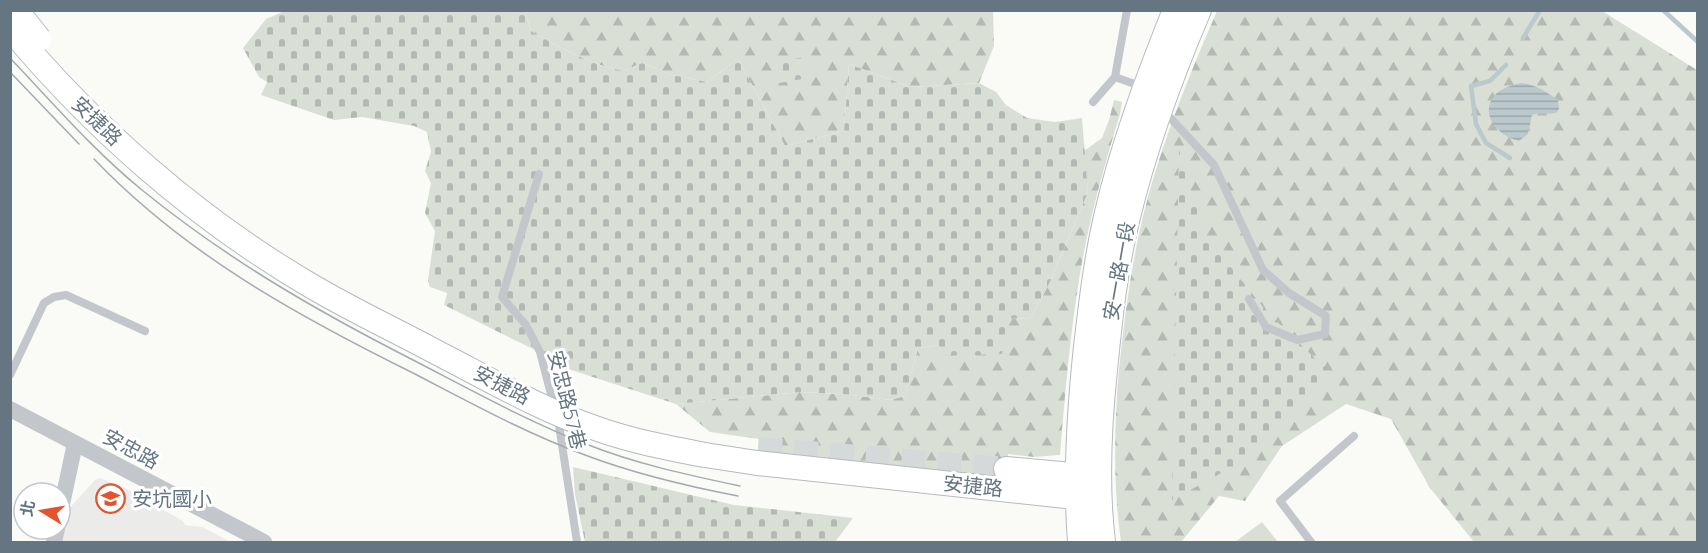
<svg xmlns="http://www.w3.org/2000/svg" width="1708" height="553" font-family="Quicksand,'Noto Sans TC',sans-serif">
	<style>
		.built { fill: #ebebea }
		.grass { fill: #dadfd6 }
		.forest { fill: url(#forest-firs) }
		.cemetery { fill: url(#cemetery-stones) }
		.water { fill: url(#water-rules) }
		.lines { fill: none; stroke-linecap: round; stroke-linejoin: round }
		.stream { stroke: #bbc8cc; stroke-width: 4.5 }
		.secondary-tunnel { stroke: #d5d9da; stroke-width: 24; stroke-dasharray: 24 12; stroke-linecap: butt }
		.secondary-casing { stroke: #b5bbbf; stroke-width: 26 }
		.lane { stroke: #c3c7cb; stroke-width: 8 }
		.street { stroke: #c3c7cb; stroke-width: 16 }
		.secondary { stroke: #fff; stroke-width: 24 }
		.tram { stroke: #a4abb0; stroke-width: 1.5 }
		.secondary-bridge-casing { stroke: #b5bbbf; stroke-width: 26; stroke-linecap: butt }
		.secondary-bridge { stroke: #fff; stroke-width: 24 }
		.labels { text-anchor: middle; stroke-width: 6; stroke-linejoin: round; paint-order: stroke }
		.street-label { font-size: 20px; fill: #657682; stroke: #fff }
		.poi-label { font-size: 20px; fill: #657682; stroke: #fff; text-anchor: start }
	</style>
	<defs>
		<pattern id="forest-firs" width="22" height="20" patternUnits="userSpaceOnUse" patternTransform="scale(1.5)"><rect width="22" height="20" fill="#dadfd6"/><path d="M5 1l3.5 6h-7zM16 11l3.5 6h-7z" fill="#b4b9b3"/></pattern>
		<pattern id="cemetery-stones" width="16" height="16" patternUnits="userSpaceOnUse" patternTransform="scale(1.5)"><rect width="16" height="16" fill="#dadfd6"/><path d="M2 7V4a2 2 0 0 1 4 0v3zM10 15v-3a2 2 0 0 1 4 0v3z" fill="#b4b9b3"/></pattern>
		<pattern id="water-rules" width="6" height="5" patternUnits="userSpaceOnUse" patternTransform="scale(1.5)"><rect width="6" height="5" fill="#bbc8cc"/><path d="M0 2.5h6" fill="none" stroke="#9ca7ab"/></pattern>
	</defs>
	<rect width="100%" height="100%" fill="#fafaf7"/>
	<!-- built -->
	<path class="built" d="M100,478l23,9 60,34 2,4 17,2 29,15h-171l6,-30 29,-32z"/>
	<!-- grass -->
	<path class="grass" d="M1262,522l16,20h-43z"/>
	<!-- forest -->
	<path class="forest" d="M525,11h468l1,35 -15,37 -69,4 -61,-23 -5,67 -59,15 -47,-87 -31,23 -34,-7 -31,-12c-5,2 -13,6 -18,7 -21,1 -75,-28 -93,-39z
		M1217,11h385l95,59v472h-223l-44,-54 -39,-69 -45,-15 -64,42 -37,55 -26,-5 -38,46h-60c-8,-56 -7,-115 -2,-172 5,-49 11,-97 22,-145 17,-73 46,-145 76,-214z
		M1114,100l8,2 -2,12c-16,53 -31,105 -40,160 -10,60 -15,120 -20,181l-26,2 -26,-3 -3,26 -248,-22 2,-19 -49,-7 -34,-28 125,-12 51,3 38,5 15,-4 13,-48 21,-3 3,11 65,-37 24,-1 19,-36 38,-90 -4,-41 18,-13 7,-18z"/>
	<!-- cemetery -->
	<path class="cemetery" d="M285,11h240l6,20c18,11 72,40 93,39 5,-1 12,-5 18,-7l31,12 34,7 31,-23 47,87 59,-15 5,-67 61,23 69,-4 17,9 10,13 21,13 28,4 27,-4 6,74 -38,90 -19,36 -24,1 -5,35 -61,2 -2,-11 -21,3 -13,48 -15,4 -38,-5 -51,-3 -125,12 -114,-37 -27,-17 -91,-45 3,-12 -17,-6 -2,-7 7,-49 -10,-18 6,-30 -6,-12 6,-19 -4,-20 -13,-6 -52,-9 -28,3 -73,-25 6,-13 -8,-5 -16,-29 23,-29z
		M804,57l4,21 -29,5 -4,-21z
		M1179,150l26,85 62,77 61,59 -67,80 -89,49z
		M573,467l161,38 119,13 -18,24h-250l-10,-48z"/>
	<!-- water -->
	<path class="water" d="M1520,83c16,1 25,8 38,17l1,9 -3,4c-8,2 -15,-1 -24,2l-4,19 -9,7c-20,-4 -41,-27 -24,-46 6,-7 16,-9 25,-12z"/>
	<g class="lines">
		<!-- stream -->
		<path class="stream" d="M1663,10l35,32
			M1523,38l17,-28
			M1506,65l-16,16 -19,5 5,38 10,19 24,15"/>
		<!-- secondary-tunnel -->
		<path class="secondary-tunnel" d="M758,449l248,20"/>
		<defs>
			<path id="secondary" d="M705,455l52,8 336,36
				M1006,469l87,8
				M1080,542c-5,-64 -1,-130 6,-195 5,-43 10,-87 20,-130 16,-71 42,-139 69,-207
				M1103,542c-7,-57 -4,-115 2,-172 5,-50 10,-100 22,-149 17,-72 43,-143 72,-211"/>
		</defs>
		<!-- secondary casing -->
		<use href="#secondary" class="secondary-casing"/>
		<!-- lane -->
		<path class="lane" d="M1115,77l28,10
			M1093,102l22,-25 12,-67
			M1164,111l50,54 49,105 26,23 37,23 -1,18 -28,6 -31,-13 -17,-28
			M539,174l-37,123 24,28 14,27 14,54
			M10,375l34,-72 10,-6 12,-2 79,36
			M558,419l19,123
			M1311,542l-31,-41 74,-65"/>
		<!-- street -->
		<path class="street" d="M10,409l254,133
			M60,514l15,-71
			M54,542l3,-13"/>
		<!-- secondary -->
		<use href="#secondary" class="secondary"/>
		<!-- tram -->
		<path class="tram" d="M10,58c43,45 84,93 132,132 86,70 175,121 273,171 56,29 112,60 171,83 50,20 102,31 154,42
			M10,72l69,72
			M94,159c91,95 202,156 319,214 56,29 112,60 172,82 50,19 101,31 153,41"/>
		<defs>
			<path id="secondary-bridge" d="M16,10l23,29
				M10,28c84,101 186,190 298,256 40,24 83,44 124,66 53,27 107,59 163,78 36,13 73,20 110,27"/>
		</defs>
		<!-- secondary-bridge casing -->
		<use href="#secondary-bridge" class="secondary-bridge-casing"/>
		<!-- secondary-bridge -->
		<use href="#secondary-bridge" class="secondary-bridge"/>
	</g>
	<!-- icons -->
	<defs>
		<symbol id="school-ring" viewBox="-11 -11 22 22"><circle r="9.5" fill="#fff" stroke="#e3532e" stroke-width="1.5"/><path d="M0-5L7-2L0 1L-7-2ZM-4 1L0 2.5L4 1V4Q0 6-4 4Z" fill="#e3532e"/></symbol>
	</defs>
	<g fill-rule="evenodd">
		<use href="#school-ring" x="94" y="482" width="33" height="33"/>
	</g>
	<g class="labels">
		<!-- street labels -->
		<g class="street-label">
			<text transform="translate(97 121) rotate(44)" y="7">安捷路</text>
			<text transform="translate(1119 271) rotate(-80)" y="7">安一路一段</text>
			<text transform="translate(502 385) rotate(27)" y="7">安捷路</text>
			<text transform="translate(567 400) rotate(76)" y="7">安忠路57巷</text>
			<text transform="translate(131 449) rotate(28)" y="7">安忠路</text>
			<text transform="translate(973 486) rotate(6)" y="7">安捷路</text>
		</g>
		<!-- poi labels -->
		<g class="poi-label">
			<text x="132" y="506">安坑國小</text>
		</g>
	</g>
	<!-- border -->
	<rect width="1708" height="553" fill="none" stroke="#657682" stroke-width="24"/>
	<!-- north arrow -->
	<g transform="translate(42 511) rotate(281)"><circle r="28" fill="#ffffff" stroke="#c1c8cd" stroke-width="1.5"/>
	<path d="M0-4.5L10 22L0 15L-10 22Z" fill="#e3532e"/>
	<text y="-9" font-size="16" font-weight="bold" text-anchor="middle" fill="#657682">北</text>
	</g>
</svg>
